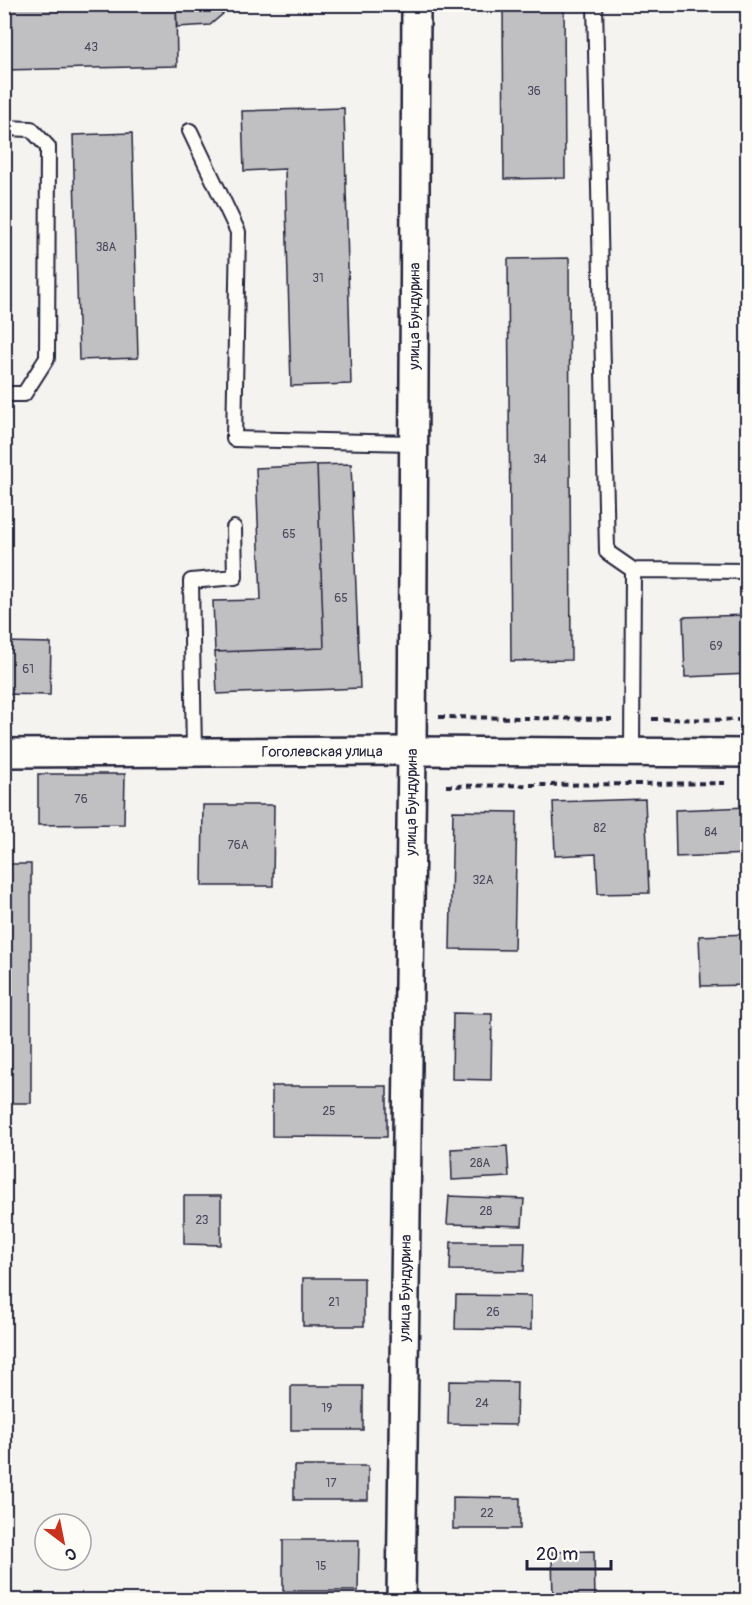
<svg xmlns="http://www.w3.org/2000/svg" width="752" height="1605" font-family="Pangolin,sans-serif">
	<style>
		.building { fill: #c0bfc2; stroke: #22223b; stroke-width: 1.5 }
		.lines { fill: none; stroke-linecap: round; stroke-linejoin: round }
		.lane-casing { stroke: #22223b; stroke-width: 18 }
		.street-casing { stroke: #22223b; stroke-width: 32 }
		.path { stroke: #22223b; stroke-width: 4; stroke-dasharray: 6 4.5; stroke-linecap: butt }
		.lane { stroke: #fdfcf7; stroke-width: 14 }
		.street { stroke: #fdfcf7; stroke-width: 27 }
		.labels { text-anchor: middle; stroke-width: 5; stroke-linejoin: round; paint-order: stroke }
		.number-label { font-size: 12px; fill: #4a495d }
		.street-label { font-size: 15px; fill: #22223b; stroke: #fdfcf7 }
	</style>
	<rect width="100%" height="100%" fill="#f4f3ef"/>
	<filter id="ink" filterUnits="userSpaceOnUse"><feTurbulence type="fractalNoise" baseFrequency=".0167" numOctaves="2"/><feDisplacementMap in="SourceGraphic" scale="12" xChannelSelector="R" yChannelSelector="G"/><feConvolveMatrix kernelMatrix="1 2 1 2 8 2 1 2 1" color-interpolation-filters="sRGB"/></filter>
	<g filter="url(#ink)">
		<!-- building -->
		<path class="building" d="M4,4h172l1,62 -173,4z
			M176,4h53l-5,9 -14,12 -33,2z
			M503,4h61l1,174 -61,1z
			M344,108l7,276 -60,2 -6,-217 -41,2 -2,-60z
			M132,133l6,225 -59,2 -6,-225z
			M569,258l2,402 -60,1 -3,-402z
			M351,464l9,224 -143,6 -2,-42 109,-4 -7,-183z
			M317,465l7,183 -109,4 -2,-51 48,-1 -5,-132z
			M748,615v59l-63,3 -2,-60z
			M4,642l47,1 -1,52 -46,-1z
			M38,774h87l-1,50 -86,1z
			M645,799l4,94 -51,1 -2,-40 -41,2 -2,-54z
			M203,805h71l-1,81h-71z
			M748,807v47l-72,3 -1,-47z
			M453,811l64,1 -3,138 -64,-1z
			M4,864h27v239h-27z
			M748,934v51l-47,1 -2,-50z
			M453,1013l39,1 -1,66 -39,-1z
			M272,1086h115v51l-115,-1z
			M507,1146l2,31 -57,3 -1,-31z
			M184,1196h37v49l-37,-1z
			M449,1196l75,3 -2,27 -75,-2z
			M451,1242h74l-1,29 -74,-1z
			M303,1278h61v48h-61z
			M456,1295l75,1v34l-76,-1z
			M449,1381l68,1 -1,43 -68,-1z
			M291,1386h72v44h-72z
			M294,1466h74v34h-74z
			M453,1497l67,1v31h-67z
			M283,1540h76l-1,51h-75z
			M594,1551l1,49h-42l-1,-48z"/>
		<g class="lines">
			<defs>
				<path id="lane" d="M595,4l12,548 26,18
					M4,128l27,1 17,18 -1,211 -23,36h-20
					M190,131l48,101 -4,207 179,4
					M194,752l-3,-171 44,-4 -1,-49
					M632,753l1,-183 115,1"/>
				<g id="street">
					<path id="s1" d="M4,753l408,-2 336,2"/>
					<path id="s2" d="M401,1600l11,-849 4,-747"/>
				</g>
			</defs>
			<!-- lane casing -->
			<use href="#lane" class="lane-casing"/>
			<!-- street casing -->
			<use href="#street" class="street-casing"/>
			<!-- path -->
			<path class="path" d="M439,717l173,2
				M652,719l96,1
				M446,786l283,-3"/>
			<!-- lane -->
			<use href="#lane" class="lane"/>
			<!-- street -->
			<use href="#street" class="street"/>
		</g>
	</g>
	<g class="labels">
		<!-- number labels -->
		<g class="number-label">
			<text x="91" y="51">43</text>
			<text x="534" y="95">36</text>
			<text x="106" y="251">38А</text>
			<text x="318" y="282">31</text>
			<text x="540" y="463">34</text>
			<text x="289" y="538">65</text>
			<text x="341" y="602">65</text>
			<text x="716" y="650">69</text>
			<text x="28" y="673">61</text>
			<text x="81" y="803">76</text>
			<text x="600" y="832">82</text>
			<text x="711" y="836">84</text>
			<text x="238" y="849">76А</text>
			<text x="483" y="884">32А</text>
			<text x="329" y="1115">25</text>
			<text x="480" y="1167">28А</text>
			<text x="486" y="1215">28</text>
			<text x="202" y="1224">23</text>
			<text x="334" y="1306">21</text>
			<text x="493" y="1316">26</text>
			<text x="482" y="1407">24</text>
			<text x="327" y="1412">19</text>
			<text x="331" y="1487">17</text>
			<text x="487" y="1517">22</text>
			<text x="321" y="1570">15</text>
		</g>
		<!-- street labels -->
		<g class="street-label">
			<text dy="5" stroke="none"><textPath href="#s2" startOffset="1284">улица Бундурина</textPath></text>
			<text dy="5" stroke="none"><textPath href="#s1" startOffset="318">Гоголевская улица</textPath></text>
			<text dy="5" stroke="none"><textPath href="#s2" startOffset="798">улица Бундурина</textPath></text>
			<text dy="5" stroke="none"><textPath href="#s2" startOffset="312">улица Бундурина</textPath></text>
		</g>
	</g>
	<!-- margin -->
	<rect width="752" height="1605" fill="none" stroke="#fdfcf7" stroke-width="24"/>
	<rect x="12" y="12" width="728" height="1581" fill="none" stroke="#22223b" stroke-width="2" filter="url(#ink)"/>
	<!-- north arrow -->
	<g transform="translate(63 1542) rotate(148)"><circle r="28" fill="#fdfcf7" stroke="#a5a5ac" stroke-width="1.5"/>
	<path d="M0-4.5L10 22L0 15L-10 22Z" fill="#c8321e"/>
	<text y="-9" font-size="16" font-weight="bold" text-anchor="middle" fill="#22223b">С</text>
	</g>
	<!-- scale -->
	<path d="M527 1560v9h84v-9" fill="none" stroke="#22223b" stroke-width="3"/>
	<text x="536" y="1560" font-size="18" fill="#22223b" stroke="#fdfcf7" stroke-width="4.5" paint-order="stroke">20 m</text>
</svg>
